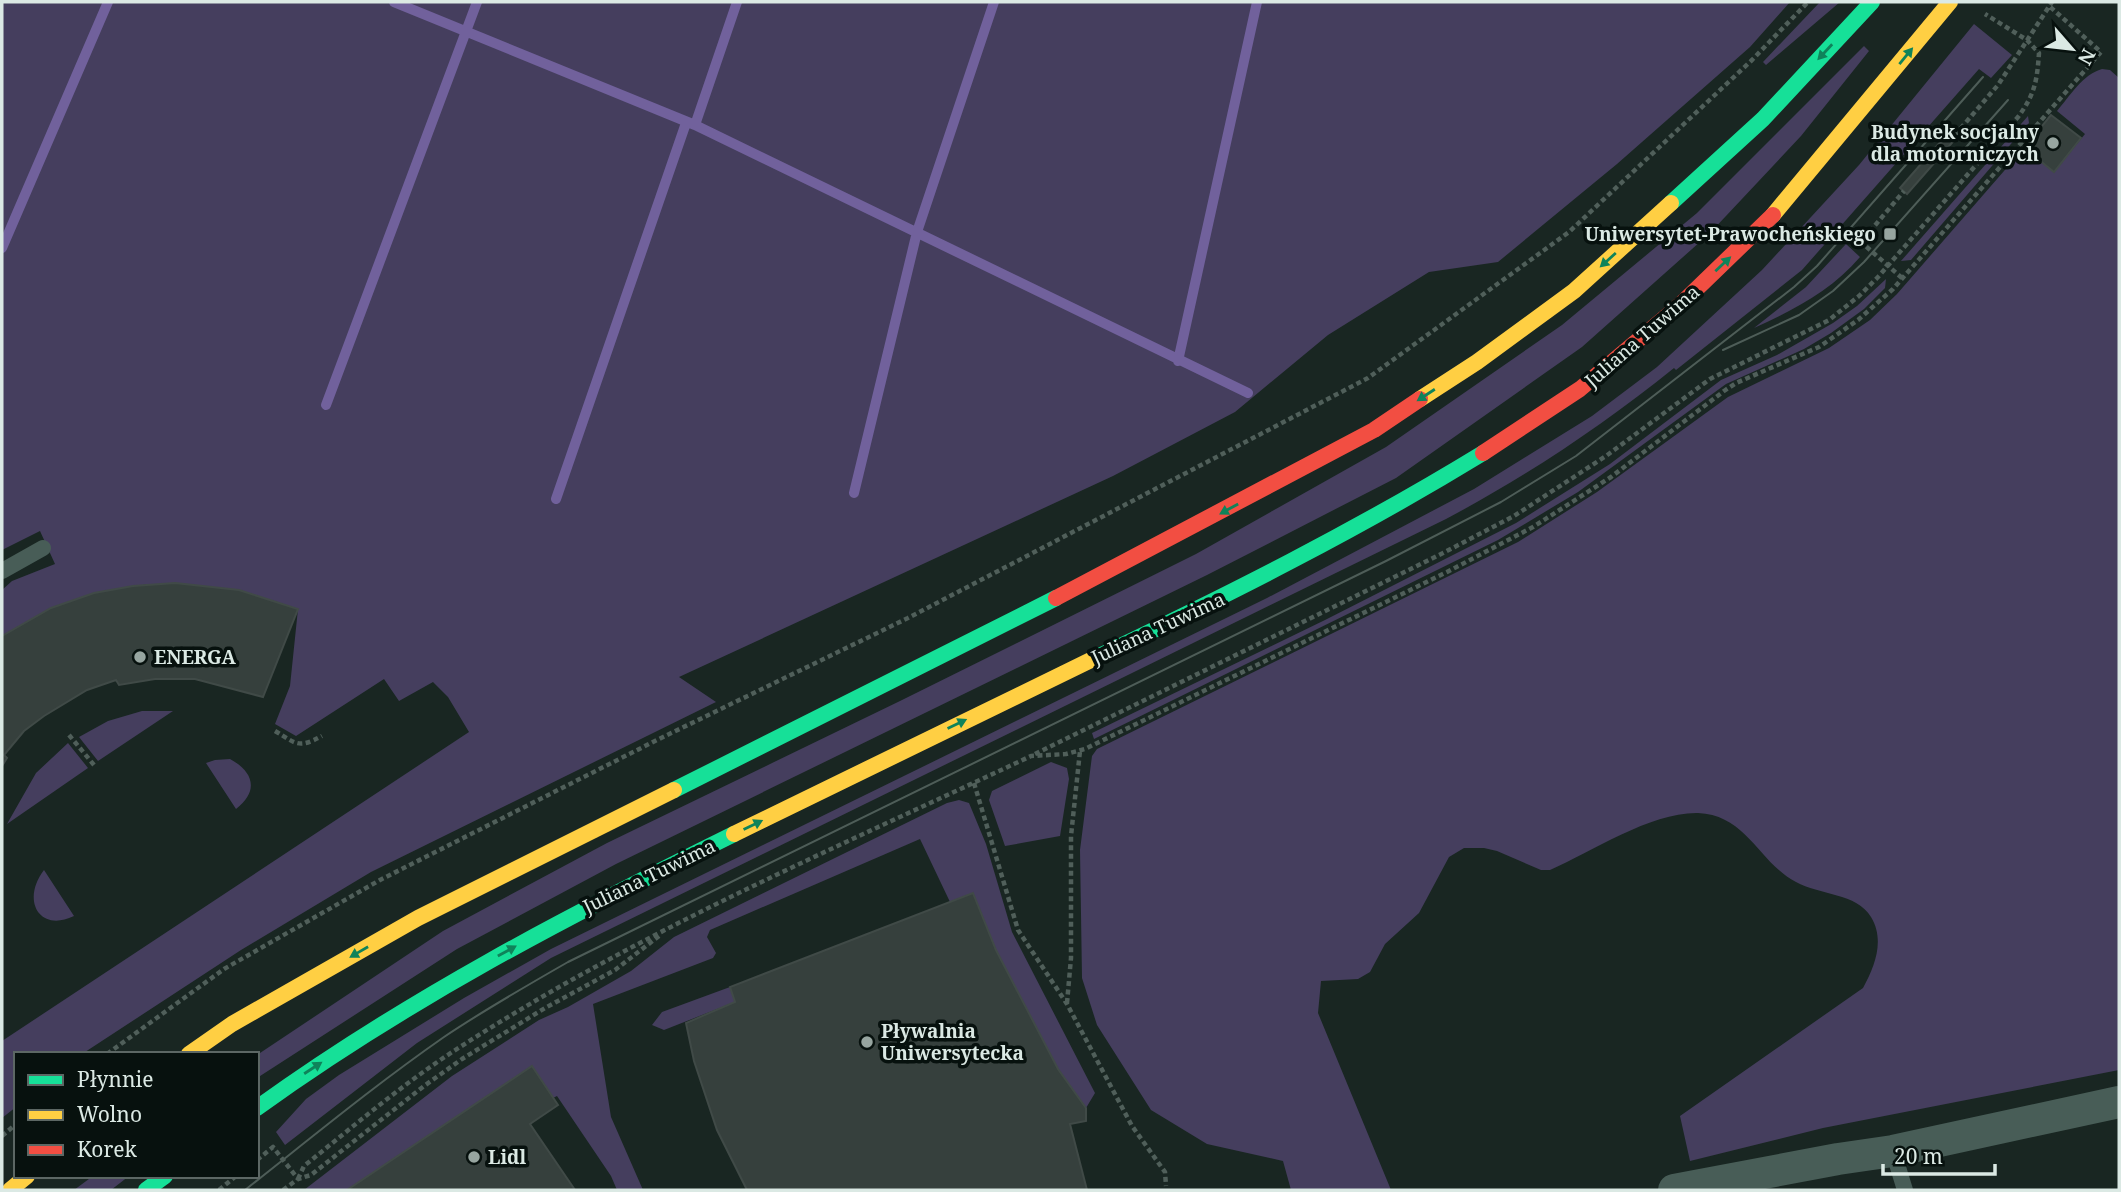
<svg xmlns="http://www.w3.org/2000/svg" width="2121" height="1192" font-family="'Noto Serif',serif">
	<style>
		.green { fill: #453e5e }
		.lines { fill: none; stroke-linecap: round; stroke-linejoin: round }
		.stream { stroke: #71619c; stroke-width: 10 }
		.building { fill: #36403d; stroke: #404a47; stroke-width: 2 }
		.path { stroke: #505f5a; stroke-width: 4.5; stroke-dasharray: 5 3.5; stroke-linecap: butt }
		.lane { stroke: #485d57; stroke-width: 16 }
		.street { stroke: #485d57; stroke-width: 32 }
		.fast { stroke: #16e098; stroke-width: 16 }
		.slow { stroke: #ffcf43; stroke-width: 16 }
		.jam { stroke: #f24e42; stroke-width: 16 }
		.tram { stroke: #4e5d58; stroke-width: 2 }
		.oneway { fill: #0f835a }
		.poi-dot { fill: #97a5a0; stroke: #07110e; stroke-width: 2.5 }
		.labels { text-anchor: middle; stroke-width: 7; stroke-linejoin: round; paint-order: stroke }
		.poi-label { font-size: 19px; font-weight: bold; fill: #dbe9e4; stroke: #07110e; text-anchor: start }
		.street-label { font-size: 19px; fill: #dbe9e4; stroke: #07110e }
	</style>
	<rect width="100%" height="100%" fill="#192622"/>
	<!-- green -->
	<path class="green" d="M2,2h1788l-40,45 -133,117 -119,98 -69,10 -101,63 -93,77 -122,64 -434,201 37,25 -345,170 -130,78 -159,104h-66v53l-14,11v-77l467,-309 -21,-35 -15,-15 -34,19 -15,-22 -88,57 -21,-12 15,-38 8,-77c-112,-39 -194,-35 -296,27v-46l10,-9 43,-17 -15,-33 -38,19z
		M1820,2h20l-74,63 -3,-3z
		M1974,24l38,31 -21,23 -12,-9 -177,201 -126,100 -2,-2c-72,58 -147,108 -228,151l-895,439 -134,85 -132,102 -9,-13 30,-33 33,-24 125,-77 87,-49 716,-351 207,-109 118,-73 65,-49 105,-97 97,-105z
		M1864,46l5,5 -68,85 -91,97 -128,114 -186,131 -189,97 -591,289 -159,85 -200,129v-23l186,-124 164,-88 293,-142 296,-147 190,-107 176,-122 135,-112z
		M2102,69l8,1 9,8v992l-296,58 -133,33 -10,-45 183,-128c12,-22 22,-48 8,-71 -14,-24 -52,-22 -75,-35 -36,-18 -49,-67 -98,-69 -47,-1 -105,38 -148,57h-9l-44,-19 -13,-3h-20l-15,9 -30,56 -34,31 -15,28 -12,7 -37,2 -3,32 73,177h-100l-8,-29 -76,-17 -56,-34 -54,-85 -15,-47 -2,-128 12,-94 5,-7 421,-207 79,-50 131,-95 101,-49 41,-28 27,-26 127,-146 30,24 31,-38 -28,-23c13,-15 26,-37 45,-42z
		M2028,116l1,7 -118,137 -10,1z
		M1846,244l14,13c-28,33 -66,53 -106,71l52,-41z
		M1886,279l-1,9 -21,21 -33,24 -27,16 -78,35 -148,108 -80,48 -404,199 -2,-6 233,-113 191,-97 94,-59 111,-84 56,-25 56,-32 24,-17z
		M142,711h31l-75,50 -19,-24 29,-16z
		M68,743l20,25 -81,56 29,-51z
		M230,759c24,13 29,32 6,50l-30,-46 9,-3z
		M1051,762l16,6 2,11 -9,57 -55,10 -16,-46 3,-9z
		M959,800l10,3 17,41 26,88 83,161 -9,15 -28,-39 -62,-119 -23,-57 -23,9 -30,-63 -210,91 -3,7 9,16 -3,5 -120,46 18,113 32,73h-26l-6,-14 -54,-80 -4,2 -21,-32 -185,124h-43l148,-114 87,-56 29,-13 63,-36 43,-34 273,-134z
		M44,870l30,46c-35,17 -53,-16 -30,-46z
		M730,987l5,15 -71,28 -12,-5 10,-13z
		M93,1176h36l-18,14h-37z"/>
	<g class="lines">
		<!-- stream -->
		<path class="stream" d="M394,2l301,123 553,268
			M695,125l42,-123
			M2,248l106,-246
			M1178,361l79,-359
			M326,405l151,-403
			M854,493l63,-261 77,-230
			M556,499l130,-376"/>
	</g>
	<!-- building -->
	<path class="building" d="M2051,115l30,23 -27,34 -30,-24z
		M1950,131l7,6 -50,57 -7,-6z
		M175,583l64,7 59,19 -35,88 -68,-18h-40l-36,6 -3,-5 -29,10 -43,26 -20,15 -20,24 3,3 -5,8v-130l49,-28 43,-15 39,-7z
		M973,893l23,57 62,119 28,39v13l-16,3 17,66h-340l-30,-60 -23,-69 -8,-38 49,-21 -5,-15z
		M532,1066l26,39 -28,19 45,66h-228z"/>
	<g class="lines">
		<!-- path -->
		<path class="path" d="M1955,135l43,-50 54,-83
			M1902,278l-41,-36 43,-51
			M275,731c22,13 23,18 47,5
			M69,735l25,30
			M1035,754l408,-201 71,-37 92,-60 104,-77 119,-59 30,-24 19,-19 140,-160c17,-23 19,-36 21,-64l-12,-13 -42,-26
			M974,783l44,147 49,74 65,122 33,46 1,14
			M1067,1003l4,-45v-122l9,-85
			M107,1054l117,-85 156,-89 277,-140 251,-122 460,-240 201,-146 183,-172 56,-58
			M2,1136l14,-12
			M257,1160l16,-13 25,32
			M298,1179l6,-13c51,-41 101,-84 156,-119 180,-116 378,-200 571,-291l35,-2 19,-5 362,-177 86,-45 78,-50 113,-86 12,-8 83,-36 39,-27 35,-31 208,-237 -53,-47
			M219,1190l17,-14
			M283,1190l15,-11 13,-4 113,-89 38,-27 83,-51 70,-38 44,-34"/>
		<!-- lane -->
		<path class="lane" d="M2,571l41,-23
			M1893,1151l12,39"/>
		<!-- street -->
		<path class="street" d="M1674,1190l164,-31 55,-8 226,-49"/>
		<!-- fast -->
		<path class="fast" d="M1671,203l92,-84 109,-117
			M1093,659c133,-63 264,-129 390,-206
			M674,790l382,-192
			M257,1108c151,-109 311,-192 477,-274
			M146,1190l19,-14"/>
		<!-- slow -->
		<path class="slow" d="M1773,215l177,-213
			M1420,399l57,-37 97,-71 97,-88
			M734,834l359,-175
			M189,1054l43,-30 186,-106 256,-128
			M10,1190l17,-14"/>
		<!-- jam -->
		<path class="jam" d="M1483,453l97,-64 101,-85 92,-89
			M1056,598l318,-168 46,-31"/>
		<!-- tram -->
		<path class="tram" d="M1723,350l76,-35 34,-24 31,-29 144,-162
			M245,1190c66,-52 130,-105 199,-153 40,-27 82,-51 124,-75l818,-401 115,-59 75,-46 218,-169 23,-21 166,-189"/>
	</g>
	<!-- one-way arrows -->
	<defs><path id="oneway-solid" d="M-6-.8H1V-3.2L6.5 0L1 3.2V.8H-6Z" transform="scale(1.75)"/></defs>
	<g class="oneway">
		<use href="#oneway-solid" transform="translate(1825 52) rotate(133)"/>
		<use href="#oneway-solid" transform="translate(1906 56) rotate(-51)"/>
		<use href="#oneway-solid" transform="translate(1608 260) rotate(138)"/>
		<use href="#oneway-solid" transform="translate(1723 264) rotate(-43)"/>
		<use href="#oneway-solid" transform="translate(1426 395) rotate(147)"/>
		<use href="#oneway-solid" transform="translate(1229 509) rotate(151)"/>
		<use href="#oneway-solid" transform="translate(957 724) rotate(-26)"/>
		<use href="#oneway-solid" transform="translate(753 825) rotate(-26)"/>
		<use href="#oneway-solid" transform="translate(507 951) rotate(-29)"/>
		<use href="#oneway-solid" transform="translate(359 952) rotate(150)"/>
		<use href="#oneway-solid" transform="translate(313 1068) rotate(-33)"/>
	</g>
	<!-- markers -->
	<g class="poi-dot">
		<circle cx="2053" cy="143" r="7"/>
		<rect x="1883" y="227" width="14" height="14" rx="3.5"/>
		<circle cx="140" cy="657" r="7"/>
		<circle cx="867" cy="1042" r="7"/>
		<circle cx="474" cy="1157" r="7"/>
	</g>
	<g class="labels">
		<!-- poi labels -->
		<g class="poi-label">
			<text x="2039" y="139" text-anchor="end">Budynek socjalny<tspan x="2039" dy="22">dla motorniczych</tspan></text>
			<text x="1876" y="241" text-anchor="end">Uniwersytet-Prawocheńskiego</text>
			<text x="154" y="664">ENERGA</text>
			<text x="881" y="1038">Pływalnia<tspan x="881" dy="22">Uniwersytecka</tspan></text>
			<text x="488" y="1164">Lidl</text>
		</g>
		<!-- street labels -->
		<g class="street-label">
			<text transform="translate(1642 336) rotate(-41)" y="7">Juliana Tuwima</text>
			<text transform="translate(1158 628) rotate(-25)" y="7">Juliana Tuwima</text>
			<text transform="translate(649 876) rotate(-26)" y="7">Juliana Tuwima</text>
		</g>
	</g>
	<!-- border -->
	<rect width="2121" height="1192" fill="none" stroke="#dbe9e4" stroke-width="7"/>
	<!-- legend -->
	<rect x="14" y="1052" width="245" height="126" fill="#07110e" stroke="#5c6764" stroke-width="2"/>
	<rect x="28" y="1075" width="35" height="10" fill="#16e098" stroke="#5c6764" stroke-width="2"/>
	<text x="77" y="1087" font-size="21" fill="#dbe9e4">Płynnie</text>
	<rect x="28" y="1110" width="35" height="10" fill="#ffcf43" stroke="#5c6764" stroke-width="2"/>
	<text x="77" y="1122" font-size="21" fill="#dbe9e4">Wolno</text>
	<rect x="28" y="1145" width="35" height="10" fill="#f24e42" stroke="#5c6764" stroke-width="2"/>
	<text x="77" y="1157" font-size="21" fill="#dbe9e4">Korek</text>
	<!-- north arrow -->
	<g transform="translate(2072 49) rotate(118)" stroke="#07110e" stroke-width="5" paint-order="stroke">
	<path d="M0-5L12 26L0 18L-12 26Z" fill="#dbe9e4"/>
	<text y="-10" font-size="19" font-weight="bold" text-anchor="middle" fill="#dbe9e4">N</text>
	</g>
	<!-- scale -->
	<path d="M1883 1164v10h112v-10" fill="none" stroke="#dbe9e4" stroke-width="3.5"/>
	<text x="1894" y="1164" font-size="21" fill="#dbe9e4" stroke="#07110e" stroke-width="5" paint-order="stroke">20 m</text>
</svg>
